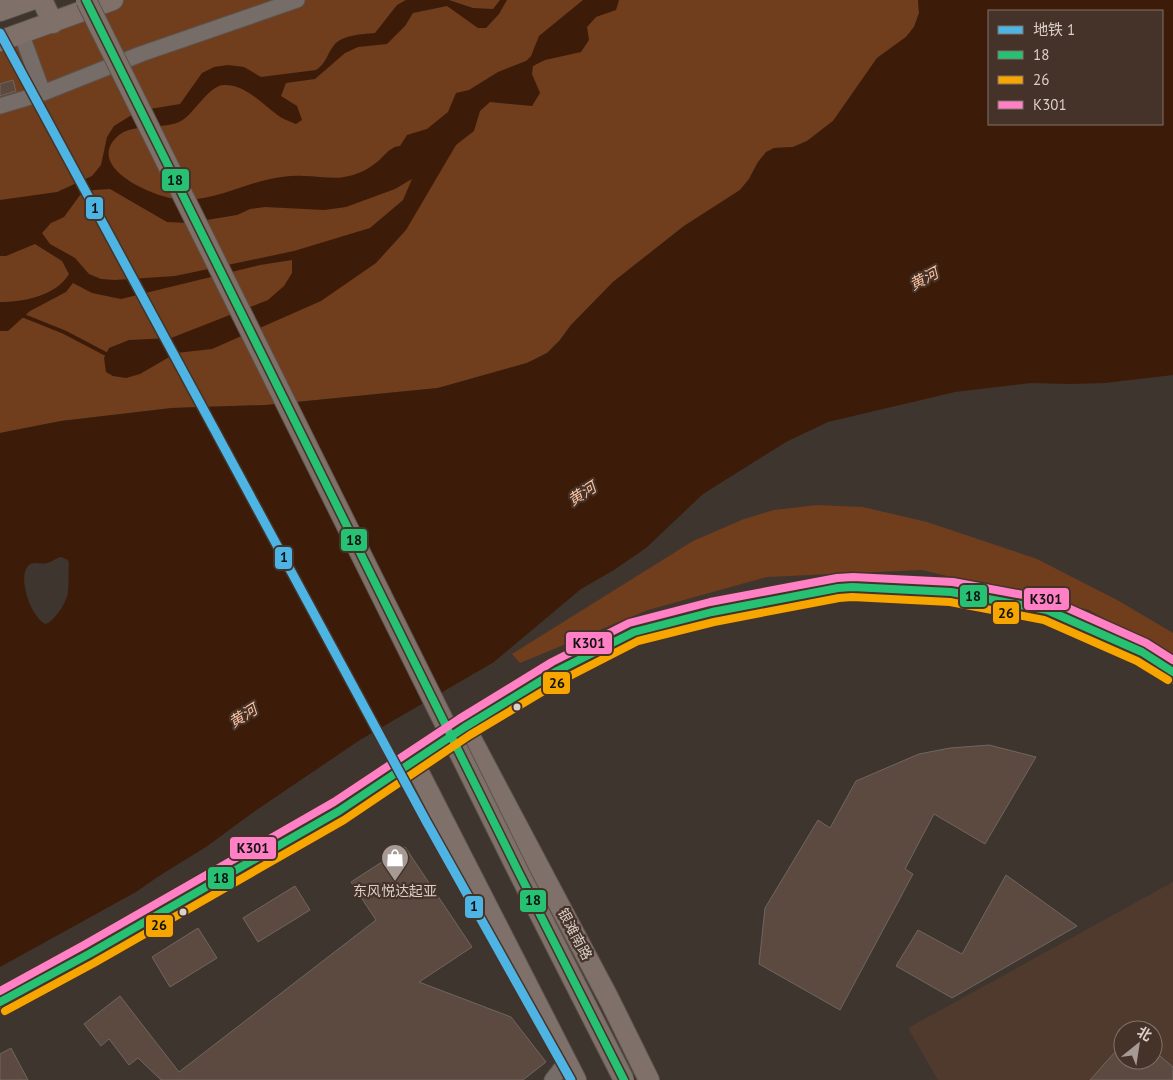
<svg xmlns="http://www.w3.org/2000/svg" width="1173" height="1080" font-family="'PT Sans','Noto Sans SC',sans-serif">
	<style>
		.built { fill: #503a2e; fill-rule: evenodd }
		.green { fill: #703d1d }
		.water { fill: #3c1c08; fill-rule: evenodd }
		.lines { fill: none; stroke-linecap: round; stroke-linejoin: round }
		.stream { stroke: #3c1c08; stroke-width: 4 }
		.building { fill: #5c4a40; stroke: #6f6661 }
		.minor-casing { stroke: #5d544e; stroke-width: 17 }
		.major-casing { stroke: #5d544e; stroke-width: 22 }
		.highway-casing { stroke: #5d544e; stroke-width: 24 }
		.minor { stroke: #766d69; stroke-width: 15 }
		.major { stroke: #7f716a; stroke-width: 20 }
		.highway { stroke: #7a6b61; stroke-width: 22 }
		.major-bridge-casing { stroke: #5d544e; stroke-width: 22; stroke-linecap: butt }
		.major-bridge { stroke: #7f716a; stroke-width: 20 }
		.bus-1-casing { stroke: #453329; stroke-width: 11 }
		.bus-2-casing { stroke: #453329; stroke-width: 11 }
		.bus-3-casing { stroke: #453329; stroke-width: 11 }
		.bus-1 { stroke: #26c172; stroke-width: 8 }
		.bus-2 { stroke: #f7a600; stroke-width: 8 }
		.bus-3 { stroke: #ff80c5; stroke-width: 8 }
		.metro-1-casing { stroke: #453329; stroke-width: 12 }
		.metro-1 { stroke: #4db4e4; stroke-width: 9 }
		.bus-dot { fill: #dcd0ca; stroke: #453329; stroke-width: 2 }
		.labels { text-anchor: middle; stroke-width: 4.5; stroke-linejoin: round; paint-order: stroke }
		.poi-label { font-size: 14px; fill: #dcd0ca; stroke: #453329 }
		.street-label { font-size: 14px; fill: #dcd0ca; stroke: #453329 }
		.water-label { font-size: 15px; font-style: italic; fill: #fcc1a1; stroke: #453329 }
		.line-badge { stroke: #453329; stroke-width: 2 }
		.pale-badge-label { font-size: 14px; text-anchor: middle; font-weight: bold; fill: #111 }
	</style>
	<rect width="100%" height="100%" fill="#3f352f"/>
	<!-- built -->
	<path class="built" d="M1173,882v198h-235l-30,-52zM1123,1030h30v30h-30z"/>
	<!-- green -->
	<path class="green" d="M113,0h805l1,13 -5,14 -8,10 -29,21 -44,63 -26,20 -14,6 -19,1 -16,14 -9,17 -9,11 -56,36 -71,56 -42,43 -11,15 -13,13 -20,10 -89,25 -172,17 -94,3 -111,13 -61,12v-392z
		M817,505l46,2 64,15 110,37 82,42 54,32v25l-84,-48 -167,-40 -155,7 -119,33 -128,53 -8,-9 181,-113 51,-22 30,-9z"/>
	<!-- water -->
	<path class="water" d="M406,0h43l24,8 20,1 7,-9h7l-8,14 -13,14h-8l-31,-22 -34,7 -8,13 -18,18 -29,3 -13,6 -30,26 -29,4 -5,13 16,10 5,14 -6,4c-5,-2 -10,-4 -14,-6 -18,-11 -35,-34 -58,-33 -15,0 -29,28 -43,36 -16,9 -47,2 -62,14 -39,33 42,66 67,65 32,-1 55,-15 84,-21 10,-2 23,-4 34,-3 16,0 30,4 45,0 8,-2 18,-6 24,-11 10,-6 15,-18 27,-19l7,-11 20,-6 21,-17 8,-19 13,-3 29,-18 28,-11 5,-5 8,-20 44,-36h36l-3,10 -20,7 -9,10 2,13 -8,12 -36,8 -12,6 -1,8 8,19 -8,13 -42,-4 -10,9 -6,20 -18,14 -50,85 -30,33 -55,38 -109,48 -36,4 -36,21 -14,4 -13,-2 -7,-4 -2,-14 5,-10 20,-8 42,-2 97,-38 16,-14 8,-13v-13l-32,5 -139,34 -29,-6 -19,-10 -7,9 -36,19 -22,20h-8v-29c23,0 56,-6 69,-28l-7,-13 -27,-17 -29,12h-6v-56l57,-8 35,-16 9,-11 6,-28 7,-11 24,-15 42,-7 22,-31 12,-6 14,-2 16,2 17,10 55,-7c10,-6 11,-16 18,-25 8,-10 29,-11 41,-12l22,-28zM412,179l-9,21 -33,28 -76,23 -119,25 -60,4 -14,-1 -12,-5 -14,-16 -25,-14 -8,-11 9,-10 13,-6 16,-22 14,-5 16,-1 57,33 21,1 49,-8 13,-6 15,-2 59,3 22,-3 49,-18z
		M918,0h255v375l-68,8 -35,1 -39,-1 -76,9 -127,30 -42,20 -83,52 -57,54 -32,22 -33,19 -87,73 -134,78 -105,71 -49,36 -47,29 -23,16 -136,75v-534l61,-12 111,-13 94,-3 172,-17 89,-25 20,-10 13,-13 11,-15 42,-43 71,-56 56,-36 9,-11 9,-17 8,-10 8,-4 19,-1 14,-6 26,-20 44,-63 29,-21 8,-10 5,-14zM989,11h173v113h-173zM61,557l7,3 1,4c-1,9 0,19 -1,28 -1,10 -13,28 -22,32 -14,-5 -29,-46 -18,-58 5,-6 13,-1 19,-3 5,-1 9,-5 14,-6z"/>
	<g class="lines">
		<!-- stream -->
		<path class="stream" d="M19,316h5l40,16 42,22"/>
	</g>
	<!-- building -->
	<path class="building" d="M13,80l3,11 -16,5v-12z
		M989,745l47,12 -51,87 -51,-30 -29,55 8,5 -73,136 -81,-46 6,-56 53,-88 12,8 26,-47 63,-27 31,-6z
		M405,847l67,100 -53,35 92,35 35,45 -23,18h-362l-23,-22 -9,7 -20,-26 -8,7 -17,-22 36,-28 59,76 197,-152 -25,-38z
		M1006,875l71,51 -125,72 -56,-32 22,-36 44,24z
		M295,886l15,24 -52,32 -15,-24z
		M198,928l19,30 -47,29 -18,-30z
		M1123,1043v17h30v-10l20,17v13h-83z
		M11,1048l17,32h-28v-26z"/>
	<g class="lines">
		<defs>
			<path id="minor" d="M21,33l22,60
				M0,106l43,-13 98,-39 156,-54
				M552,1080l14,-18"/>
			<path id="major" d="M42,0l11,23
				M0,11l31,-11
				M0,41l113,-41
				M465,727l144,272 40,81
				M413,761l163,319"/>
			<path id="highway" d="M0,1002l89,-48 250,-143 126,-84 92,-56 77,-39 78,-20 126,-24 14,-1 99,5 96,18 95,42 31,20"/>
		</defs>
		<!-- minor casing -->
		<use href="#minor" class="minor-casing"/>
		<!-- major casing -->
		<use href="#major" class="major-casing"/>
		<!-- highway casing -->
		<use href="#highway" class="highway-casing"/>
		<!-- minor -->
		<use href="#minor" class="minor"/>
		<!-- major -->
		<use href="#major" class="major"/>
		<!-- highway -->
		<use href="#highway" class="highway"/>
		<defs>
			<path id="major-bridge" d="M86,0l432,871 106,209"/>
		</defs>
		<!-- major-bridge casing -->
		<use href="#major-bridge" class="major-bridge-casing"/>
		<!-- major-bridge -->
		<use href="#major-bridge" class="major-bridge"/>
		<defs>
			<path id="bus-1" d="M86,0l432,871 106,209
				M0,1002l89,-48 250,-143 126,-84 92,-56 77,-39 78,-20 126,-24 14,-1 99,5 96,18 95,42 31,20"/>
			<path id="bus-2" d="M5,1011l89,-48 250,-143 126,-85 92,-55 76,-39 76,-19 125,-24 13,-1 98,5 94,18 93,41 31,19"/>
			<path id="bus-3" d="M0,991l84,-46 250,-143 125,-83 93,-57 77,-39 81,-21 127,-24 16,-1 100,5 97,18 96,43 27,17"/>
		</defs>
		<!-- bus-1 casing -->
		<use href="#bus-1" class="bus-1-casing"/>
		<!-- bus-2 casing -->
		<use href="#bus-2" class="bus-2-casing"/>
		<!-- bus-3 casing -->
		<use href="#bus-3" class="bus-3-casing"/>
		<!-- bus-1 -->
		<use href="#bus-1" class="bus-1"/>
		<!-- bus-2 -->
		<use href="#bus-2" class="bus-2"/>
		<!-- bus-3 -->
		<use href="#bus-3" class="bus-3"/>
		<defs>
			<path id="metro-1" d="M0,33l426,788 145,259"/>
		</defs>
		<!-- metro-1 casing -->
		<use href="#metro-1" class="metro-1-casing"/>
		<!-- metro-1 -->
		<use href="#metro-1" class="metro-1"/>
	</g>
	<!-- icons -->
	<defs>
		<symbol id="shop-pin" viewBox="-11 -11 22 30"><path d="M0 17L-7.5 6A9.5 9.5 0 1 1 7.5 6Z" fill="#a59a94" stroke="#453329"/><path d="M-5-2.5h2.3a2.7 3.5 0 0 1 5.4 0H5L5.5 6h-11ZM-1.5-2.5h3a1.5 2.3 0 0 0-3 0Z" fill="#fff"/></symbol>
	</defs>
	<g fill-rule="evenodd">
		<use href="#shop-pin" x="379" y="842" width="32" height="43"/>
	</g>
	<!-- markers -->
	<g class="bus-dot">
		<circle cx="517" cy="707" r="4.5"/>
		<circle cx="183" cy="912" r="4.5"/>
	</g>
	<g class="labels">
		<!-- poi labels -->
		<g class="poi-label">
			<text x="395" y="896">东风悦达起亚</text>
		</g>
		<!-- street labels -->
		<g class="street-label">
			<text transform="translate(575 934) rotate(62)" y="5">银滩南路</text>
		</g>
		<!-- water labels -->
		<g class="water-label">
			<text transform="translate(924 279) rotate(-28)" y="5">黄河</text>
			<text transform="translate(582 494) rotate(-33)" y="5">黄河</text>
			<text transform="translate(243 716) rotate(-32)" y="5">黄河</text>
		</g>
	</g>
	<g class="line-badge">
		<rect x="161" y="168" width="29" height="24" rx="5" fill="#26c172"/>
		<rect x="85" y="196" width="19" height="24" rx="5" fill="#4db4e4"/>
		<rect x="340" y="528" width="28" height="24" rx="5" fill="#26c172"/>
		<rect x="274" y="546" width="19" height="24" rx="5" fill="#4db4e4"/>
		<rect x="959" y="584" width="29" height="24" rx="5" fill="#26c172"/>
		<rect x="1023" y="587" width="47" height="24" rx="5" fill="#ff80c5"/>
		<rect x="992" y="601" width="28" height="24" rx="5" fill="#f7a600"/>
		<rect x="565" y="631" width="48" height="24" rx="5" fill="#ff80c5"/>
		<rect x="542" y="671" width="29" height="24" rx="5" fill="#f7a600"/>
		<rect x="229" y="836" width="48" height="24" rx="5" fill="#ff80c5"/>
		<rect x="207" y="866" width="28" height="24" rx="5" fill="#26c172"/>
		<rect x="519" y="889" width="28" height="24" rx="5" fill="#26c172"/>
		<rect x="464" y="895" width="20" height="24" rx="5" fill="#4db4e4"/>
		<rect x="145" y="914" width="29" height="24" rx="5" fill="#f7a600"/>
	</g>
	<g class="pale-badge-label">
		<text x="175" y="185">18</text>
		<text x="95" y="213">1</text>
		<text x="354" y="545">18</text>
		<text x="284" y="562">1</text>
		<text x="973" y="601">18</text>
		<text x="1046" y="604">K301</text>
		<text x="1006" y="618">26</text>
		<text x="589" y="648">K301</text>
		<text x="557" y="688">26</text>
		<text x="253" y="853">K301</text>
		<text x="221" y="883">18</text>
		<text x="533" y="905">18</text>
		<text x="474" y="911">1</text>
		<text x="159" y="930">26</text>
	</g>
	<!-- legend -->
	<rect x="988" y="10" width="175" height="115" fill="#453329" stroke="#817269"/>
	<rect x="998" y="26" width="25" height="8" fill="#4db4e4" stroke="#817269"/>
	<text x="1033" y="35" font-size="15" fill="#dcd0ca">地铁 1</text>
	<rect x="998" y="51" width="25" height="8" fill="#26c172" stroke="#817269"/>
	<text x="1033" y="60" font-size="15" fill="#dcd0ca">18</text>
	<rect x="998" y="76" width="25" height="8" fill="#f7a600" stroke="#817269"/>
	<text x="1033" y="85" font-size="15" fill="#dcd0ca">26</text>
	<rect x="998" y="101" width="25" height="8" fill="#ff80c5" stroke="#817269"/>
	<text x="1033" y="110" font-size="15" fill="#dcd0ca">K301</text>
	<!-- north arrow -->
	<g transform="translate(1138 1045) rotate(30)"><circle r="24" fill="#453329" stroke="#817269"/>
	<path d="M0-4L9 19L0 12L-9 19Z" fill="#a59a94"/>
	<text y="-8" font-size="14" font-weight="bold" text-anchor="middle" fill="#dcd0ca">北</text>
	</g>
</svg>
